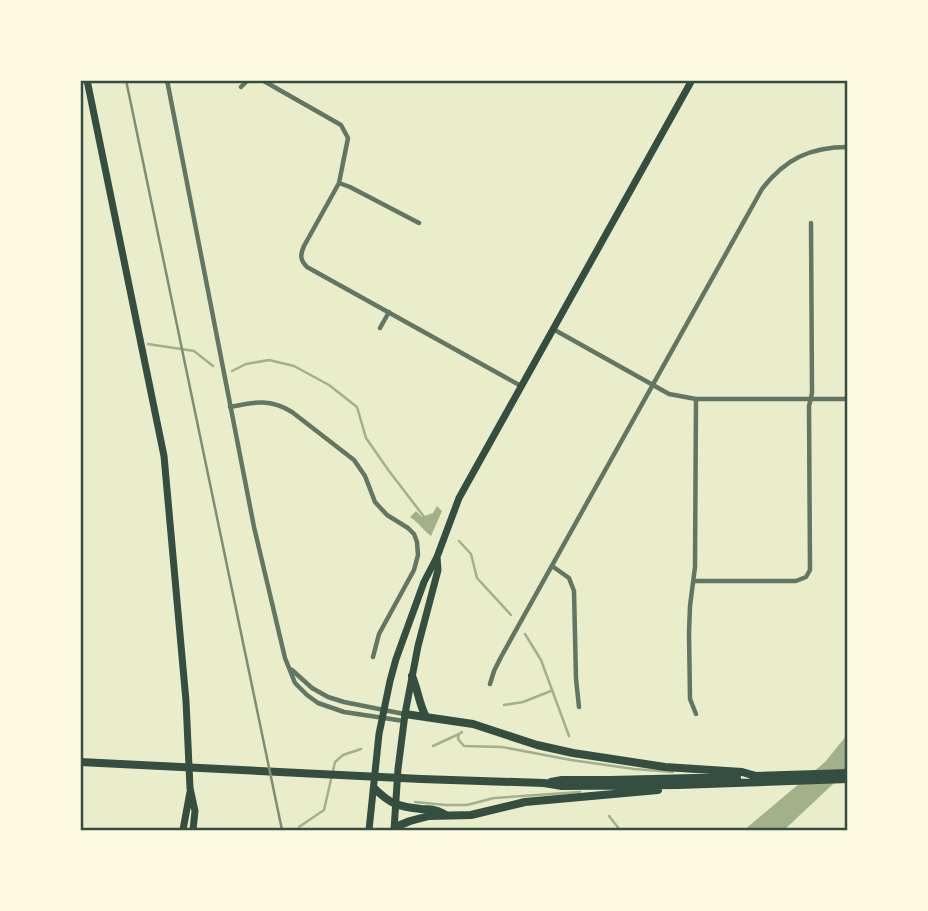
<svg xmlns="http://www.w3.org/2000/svg" width="928" height="911" font-family="'DejaVu Sans',sans-serif">
	<style>
		.water { fill: #a3b18a }
		.lines { fill: none; stroke-linecap: round; stroke-linejoin: round }
		.stream { stroke: #a3b18a; stroke-width: 2.5 }
		.minor { stroke: #617663; stroke-width: 4.5 }
		.tertiary { stroke: #617663; stroke-width: 6 }
		.secondary { stroke: #344e41; stroke-width: 7 }
		.primary { stroke: #344e41; stroke-width: 7 }
		.trunk { stroke: #344e41; stroke-width: 8 }
		.rail { stroke: #7c8e77; stroke-width: 2.5 }
		.neatline { fill: none; stroke: #344e41; stroke-width: 2.5 }
	</style>
	<rect width="100%" height="100%" fill="#e9edc9"/>
	<!-- water -->
	<path class="water" d="M437,506l5,5 -11,25c-8,-6 -12,-13 -21,-19l6,-6 6,6 11,-4z
		M847,735v36l-63,59h-40l81,-68z"/>
	<g class="lines">
		<!-- stream -->
		<path class="stream" d="M148,344l46,7 19,15
			M232,371l14,-7 23,-4 25,6 35,19 28,22 9,31 23,33 36,47
			M459,541l12,13 6,24 34,37
			M525,634l16,26 28,76
			M504,705l19,-3 28,-11
			M462,732l-3,2 -1,5 6,7 38,1 69,13 63,9 39,3
			M433,746l26,-12
			M415,802l31,3h21l27,-7 86,-6
			M609,816l11,14
			M299,827l25,-17 11,-48 8,-7 18,-6"/>
		<!-- minor -->
		<path class="minor" d="M167,80l87,447 31,131 10,25 12,12 11,8 26,9 60,9
			M262,80l79,45 7,13 -9,45 -35,63c-4,9 -4,14 3,21l214,119
			M241,87l7,-7
			M339,183l11,4 69,36
			M380,328l9,-16
			M553,329l100,56 16,9 27,5h152
			M696,399l-1,168 -5,39 -1,27 1,66 6,15
			M230,407c24,-5 40,-9 62,5l62,48 11,16 10,26 12,13 21,13 6,6 3,8 1,13 -4,15 -35,64 -6,23
			M552,566l17,12 5,13 2,88 3,28
			M694,581h102l10,-4 4,-7 -1,-164 3,-13 -1,-170
			M292,670l20,18 16,9 16,5 60,12
			M490,684l4,-13 7,-14 261,-468c23,-30 48,-42 86,-42"/>
		<!-- tertiary -->
		<path class="tertiary" d="M724,80h9"/>
		<!-- secondary -->
		<path class="secondary" d="M369,830l10,-96 11,-53 6,-22 28,-77 13,-25 22,-59 233,-418
			M394,830l4,-61 7,-55 13,-68 20,-76 -1,-13"/>
		<!-- primary -->
		<path class="primary" d="M87,80l77,376 22,245 4,87 5,23 -2,19
			M183,830l7,-38"/>
		<!-- trunk -->
		<path class="trunk" d="M412,676c6,14 7,28 14,41
			M405,714l68,10 64,21 36,8 92,14 77,5 14,4
			M80,762l341,17 123,4 18,3 116,-1 170,-6
			M753,776l95,-3
			M551,782l11,-2h48l127,-3
			M374,788c16,16 25,19 47,21 8,0 15,0 23,5
			M395,827l15,-6 19,-5 42,-1 54,-13 133,-12"/>
		<!-- rail -->
		<path class="rail" d="M126,80l156,750"/>
	</g>
	<!-- border -->
	<rect width="928" height="911" fill="none" stroke="#fefae0" stroke-width="164"/>
	<rect x="82" y="82" width="764" height="747" class="neatline"/>
</svg>
